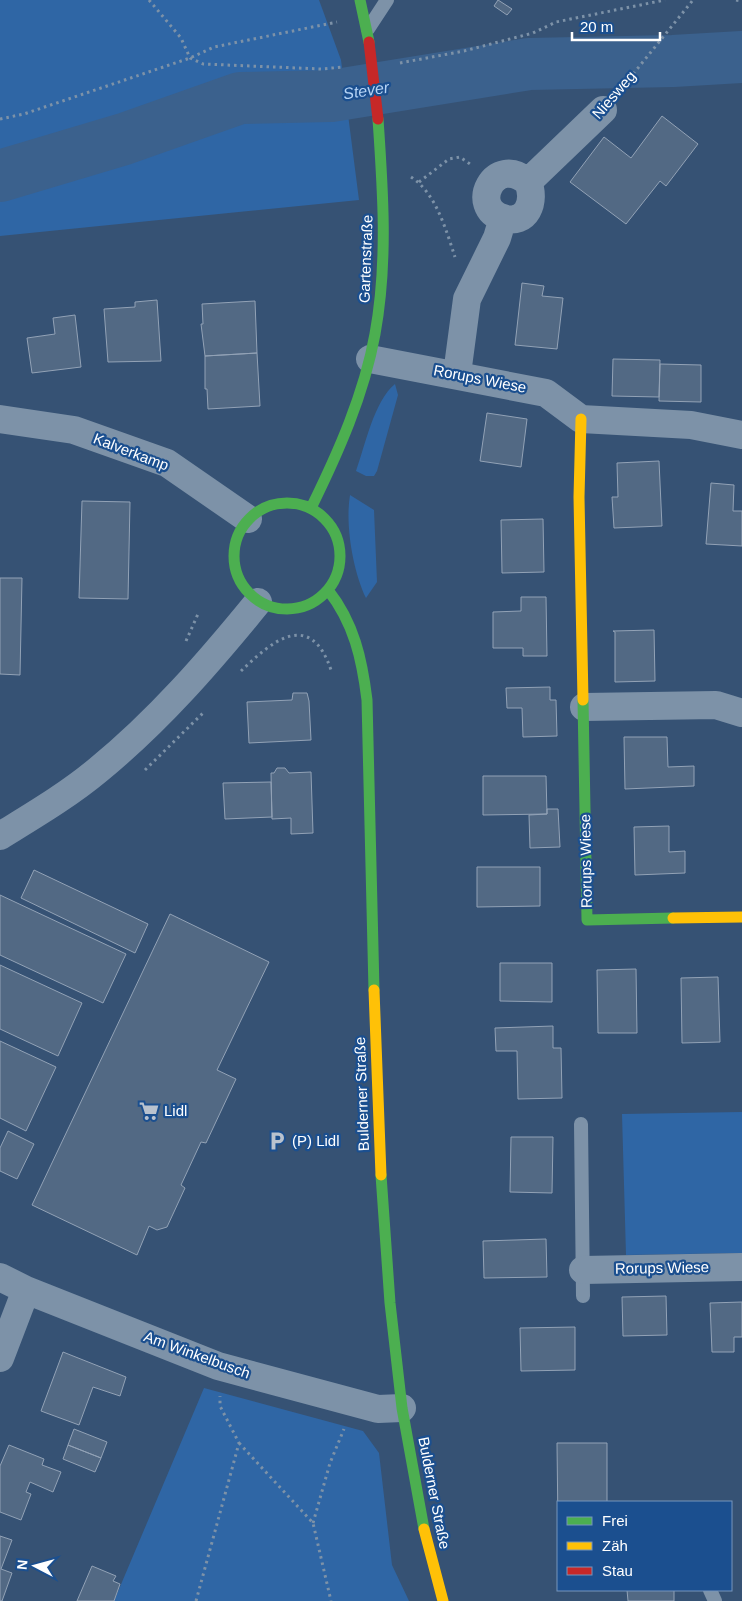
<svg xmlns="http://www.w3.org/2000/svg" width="742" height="1601" font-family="Arial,sans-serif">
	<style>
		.green { fill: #2f66a5 }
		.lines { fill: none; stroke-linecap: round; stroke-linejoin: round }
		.river { stroke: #3b618d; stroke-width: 52 }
		.building { fill: #526984; stroke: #92a2b6 }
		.path { stroke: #7d92a8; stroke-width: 3; stroke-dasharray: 2.5 4; stroke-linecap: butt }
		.lane { stroke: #7d92a8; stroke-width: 14 }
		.street { stroke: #7d92a8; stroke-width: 28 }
		.fast { stroke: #4caf50; stroke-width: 11 }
		.slow { stroke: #ffc107; stroke-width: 11 }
		.jam-bridge { stroke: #c62828; stroke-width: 11 }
		.labels { text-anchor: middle; stroke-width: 4.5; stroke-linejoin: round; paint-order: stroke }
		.street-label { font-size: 15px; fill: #fff; stroke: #1b4f8f }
		.poi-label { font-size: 15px; fill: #fff; stroke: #1b4f8f; text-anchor: start }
		.water-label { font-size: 16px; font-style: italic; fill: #b5d3f5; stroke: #1b4f8f }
	</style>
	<rect width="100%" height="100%" fill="#365274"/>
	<!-- green -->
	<path class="green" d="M0,0h319l22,60 18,140 -359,36z
		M395,384l3,11 -21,76 -3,5h-8l-10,-5c9,-25 18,-70 39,-87z
		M350,495l24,15 3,72 -11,16c-13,-27 -21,-73 -16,-103z
		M742,1112v141l-116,2 -4,-141z
		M204,1388l159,43 16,22 13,112 17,36h-295z"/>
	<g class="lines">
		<!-- river -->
		<path class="river" d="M0,176l124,-37 116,-41 91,-2 198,-32 144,-3 69,-4"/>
	</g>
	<!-- building -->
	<path class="building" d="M498,0l14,9 -5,6 -13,-9z
		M662,116l36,28 -32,42 -6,-5 -34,43 -56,-42 34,-45 27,21z
		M522,283l22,3 -2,10 21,2 -6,51 -42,-4z
		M157,300l4,61 -53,1 -4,-53 31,-2v-5z
		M255,301l2,52 -52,3 -4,-32h2l-1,-20z
		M75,315l6,52 -49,6 -5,-35 28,-4 -2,-16z
		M257,353l3,53 -52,3 -1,-20h-2v-33z
		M613,359l47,1 -1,37 -47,-1z
		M660,364l41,1v37l-42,-1z
		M487,413l40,6 -6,48 -41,-6z
		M659,461l3,65 -48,2 -2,-31h6l-1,-34z
		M711,483l23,2 -1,26h9v35l-36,-2z
		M82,501l48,1 -2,97 -49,-1z
		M543,519l1,53 -42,1 -1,-53z
		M0,578h22l-2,97 -20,-1z
		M521,597h25l1,59h-24v-8h-30v-36l28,-1z
		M654,630l1,51 -40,1v-50l-2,-1z
		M550,687v13h6l1,36 -34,1 -1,-29h-15l-1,-20z
		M293,693h14l2,8 2,39 -62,3 -2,-41 45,-2z
		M624,737h43l1,30 26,-1v20l-69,3z
		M277,768h8l4,5 22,-1 2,61 -22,1v-16l-19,1 -1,-46h3z
		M483,776h63l1,38 -64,1z
		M271,782l1,35 -47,2 -2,-36z
		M547,809h11l2,38 -30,1 -1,-33 18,-1z
		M669,826v26l16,-1v22l-50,2 -1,-48z
		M477,867h63v39l-63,1z
		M34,870l114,54 -13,29 -114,-55z
		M0,895l126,59 -23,49 -103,-48z
		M170,914l99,48 -52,108 19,9 -30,64 -5,-1 -20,43 4,3 -18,39 -10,3 -8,-4 -12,29 -105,-50z
		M500,963h52v39l-52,-1z
		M0,965l82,38 -24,53 -58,-27z
		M636,969l1,64h-39l-1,-63z
		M718,977l2,65 -38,1 -1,-65z
		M553,1026v22h8l1,50 -44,1 -1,-48h-21l-1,-23z
		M0,1041l56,26 -30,64 -26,-13z
		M8,1131l26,13 -17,35 -17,-8v-23z
		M511,1137h42l-1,56 -42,-1z
		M546,1239l1,38 -63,1 -1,-37z
		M666,1296l1,39 -44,1 -1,-39z
		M742,1302v35h-8v15h-22l-2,-49z
		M575,1327v43l-54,1 -1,-43z
		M63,1352l63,25 -6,19 -27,-9 -14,38 -38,-14z
		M74,1429l33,13 -6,16 -33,-13z
		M557,1443h50v59h-49v26z
		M9,1445l35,14 -2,6 19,7 -8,20 -23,-10 -4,10 5,2 -10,26 -21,-8v-46z
		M68,1445l33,13 -6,14 -32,-13z
		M0,1536l12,4 -11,29 11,4 -10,28h-2z
		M92,1566l24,10 -3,5 7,3 -6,17h-37z
		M627,1590h47v11h-46z"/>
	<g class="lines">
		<!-- path -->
		<path class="path" d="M149,0l32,38 9,20 13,6 118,5 23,-2
			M736,0l6,1
			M400,63l64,-12 69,-18 23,-11 109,-22
			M621,89l72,-89
			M0,119l24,-5 166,-56 24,-11 123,-25
			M411,177c25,16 35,53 44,80
			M419,182l30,-23 11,-2 10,7
			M186,641l12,-27
			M241,671c30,-29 69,-63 90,-1
			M145,770l58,-57
			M239,1443l74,80 18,78
			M313,1523l17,-60 14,-34
			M196,1601l43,-158 -19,-37v-10"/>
		<!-- lane -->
		<path class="lane" d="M368,29l19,-29
			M581,1124l2,172
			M710,1590l5,11"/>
		<!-- street -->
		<path class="street" d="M503,218c-35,-10 -9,-65 25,-36
			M370,359l176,34 35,26 110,6 51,10
			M457,374l10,-75 30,-61 6,-20c24,8 33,-17 25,-36l75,-72
			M0,419l74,11 93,33 81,56
			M584,707l132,-2 26,8
			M0,836c34,-21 68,-41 98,-66 61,-50 111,-108 160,-168
			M583,1270l159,-3
			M0,1277l26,13 192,76 160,43 24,-1
			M0,1358l26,-68"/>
		<!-- fast -->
		<path class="fast" d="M360,0l9,42
			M234 556a53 53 0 1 1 106 0a53 53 0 1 1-106 0Z
			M311,508c27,-55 53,-113 64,-174 13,-71 8,-143 3,-215
			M328,590c26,33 34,69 39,110l7,290
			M583,700l4,220 86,-2
			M381,1175l9,128 12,105 22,121"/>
		<!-- slow -->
		<path class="slow" d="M581,419l-2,78 4,203
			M673,918l69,-1
			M374,990l7,185
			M424,1529l19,72"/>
		<!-- jam-bridge -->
		<path class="jam-bridge" d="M369,42l9,77"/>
	</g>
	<!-- icons -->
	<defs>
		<symbol id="supermarket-bare" viewBox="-9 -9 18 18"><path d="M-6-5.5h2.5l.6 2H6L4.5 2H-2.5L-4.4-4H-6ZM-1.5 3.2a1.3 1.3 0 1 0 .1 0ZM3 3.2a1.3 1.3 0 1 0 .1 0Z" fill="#b9c2ce" stroke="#1b4f8f" stroke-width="2.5" paint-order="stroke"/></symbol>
		<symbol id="parking-bare" viewBox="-9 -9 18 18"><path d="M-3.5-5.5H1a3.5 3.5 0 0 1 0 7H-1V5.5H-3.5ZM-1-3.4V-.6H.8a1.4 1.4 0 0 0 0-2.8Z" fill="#b9c2ce" stroke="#1b4f8f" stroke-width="2.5" paint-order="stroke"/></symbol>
	</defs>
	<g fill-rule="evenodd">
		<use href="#supermarket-bare" x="135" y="1097" width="28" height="28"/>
		<use href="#parking-bare" x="263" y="1127" width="28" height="28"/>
	</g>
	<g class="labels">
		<!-- street labels -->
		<g class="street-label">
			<text transform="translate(614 95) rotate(-49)" y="5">Niesweg</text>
			<text transform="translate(366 259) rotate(-88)" y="5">Gartenstraße</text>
			<text transform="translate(480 379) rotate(11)" y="5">Rorups Wiese</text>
			<text transform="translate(131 452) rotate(21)" y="5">Kalverkamp</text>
			<text transform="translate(586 861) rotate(-91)" y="5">Rorups Wiese</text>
			<text transform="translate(362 1094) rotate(-92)" y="5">Bulderner Straße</text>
			<text transform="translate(662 1268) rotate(-1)" y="5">Rorups Wiese</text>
			<text transform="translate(197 1355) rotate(20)" y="5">Am Winkelbusch</text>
			<text transform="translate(434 1493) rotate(79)" y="5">Bulderner Straße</text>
		</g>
		<!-- poi labels -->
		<g class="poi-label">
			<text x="164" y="1116">Lidl</text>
			<text x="292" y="1146">(P) Lidl</text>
		</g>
		<!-- water labels -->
		<g class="water-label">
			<text transform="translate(366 90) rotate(-9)" y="6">Stever</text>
		</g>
	</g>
	<!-- legend -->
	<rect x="557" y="1501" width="175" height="90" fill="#1b4f8f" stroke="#7695bc"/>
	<rect x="567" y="1517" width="25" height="8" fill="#4caf50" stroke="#7695bc"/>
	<text x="602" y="1526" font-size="15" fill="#ffffff">Frei</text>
	<rect x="567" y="1542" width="25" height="8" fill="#ffc107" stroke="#7695bc"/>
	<text x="602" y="1551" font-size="15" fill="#ffffff">Zäh</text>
	<rect x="567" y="1567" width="25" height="8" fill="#c62828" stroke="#7695bc"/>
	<text x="602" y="1576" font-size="15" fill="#ffffff">Stau</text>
	<!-- north arrow -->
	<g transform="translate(35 1566) rotate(276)" stroke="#1b4f8f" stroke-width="4" paint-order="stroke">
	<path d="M0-4L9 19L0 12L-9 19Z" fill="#ffffff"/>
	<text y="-8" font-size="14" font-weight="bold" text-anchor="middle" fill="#ffffff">N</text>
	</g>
	<!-- scale -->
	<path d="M572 32v8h88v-8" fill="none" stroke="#ffffff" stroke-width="2.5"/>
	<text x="580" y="32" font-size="15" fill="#ffffff" stroke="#1b4f8f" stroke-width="4" paint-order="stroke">20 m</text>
</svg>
